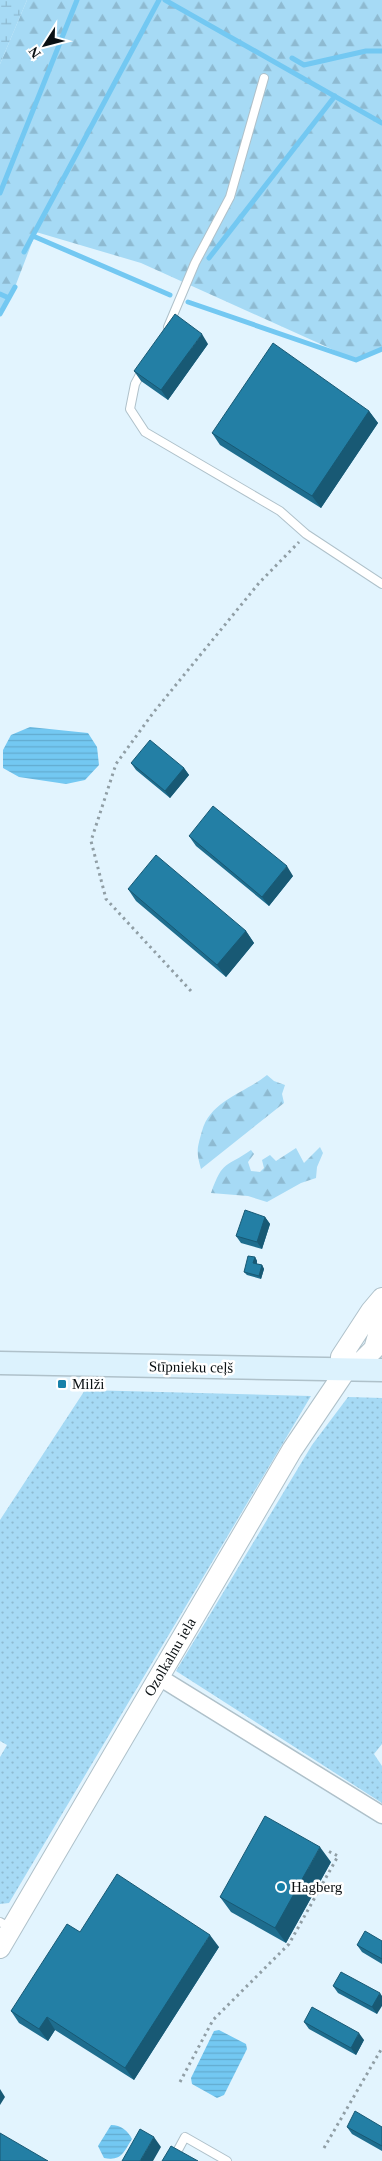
<svg xmlns="http://www.w3.org/2000/svg" width="382" height="2161" font-family="'Times New Roman',serif">
	<style>
		.grass { fill: url(#grass-dots) }
		.forest { fill: url(#forest-firs) }
		.wetland { fill: url(#wetland-marsh) }
		.water { fill: url(#water-rules) }
		.lines { fill: none; stroke-linecap: round; stroke-linejoin: round }
		.stream { stroke: #73c8f2; stroke-width: 5 }
		.service-casing { stroke: #afc1ca; stroke-width: 10 }
		.minor-casing { stroke: #afc1ca; stroke-width: 19 }
		.tertiary-casing { stroke: #afc1ca; stroke-width: 22 }
		.secondary-casing { stroke: #afc1ca; stroke-width: 25 }
		.path { stroke: #909ea5; stroke-width: 3; stroke-dasharray: 2.5 4; stroke-linecap: butt }
		.service { stroke: #fff; stroke-width: 8 }
		.minor { stroke: #fff; stroke-width: 16 }
		.tertiary { stroke: #fff; stroke-width: 20 }
		.secondary { stroke: #dcf2fd; stroke-width: 22 }
		.wall { fill: #1e6d8e }
		.shaded-wall { fill: #185974 }
		.building { fill: #237fa5; stroke: #185974 }
		.poi-dot { fill: #1580a9; stroke: #fff; stroke-width: 2 }
		.labels { text-anchor: middle; stroke-width: 5; stroke-linejoin: round; paint-order: stroke }
		.street-label { font-size: 15px; fill: #0a1013; stroke: #fff }
		.poi-label { font-size: 15px; fill: #0a1013; stroke: #fff; text-anchor: start }
	</style>
	<defs>
		<pattern id="grass-dots" width="8" height="8" patternUnits="userSpaceOnUse" patternTransform="scale(1.25)"><rect width="8" height="8" fill="#a6daf5"/><path d="M2 2h.1M6 6h.1" fill="none" stroke="#8ebad1" stroke-width="1.8" stroke-linecap="round"/></pattern>
		<pattern id="forest-firs" width="22" height="20" patternUnits="userSpaceOnUse" patternTransform="scale(1.25)"><rect width="22" height="20" fill="#a6daf5"/><path d="M5 1l3.5 6h-7zM16 11l3.5 6h-7z" fill="#8ebad1"/></pattern>
		<pattern id="wetland-marsh" width="20" height="14" patternUnits="userSpaceOnUse" patternTransform="scale(1.25)"><rect width="20" height="14" fill="#a6daf5"/><path d="M1 5h8M5 5V1M11 12h8M15 12V8" fill="none" stroke="#8ebad1"/></pattern>
		<pattern id="water-rules" width="6" height="5" patternUnits="userSpaceOnUse" patternTransform="scale(1.25)"><rect width="6" height="5" fill="#73c8f2"/><path d="M0 2.5h6" fill="none" stroke="#62abcf"/></pattern>
	</defs>
	<rect width="100%" height="100%" fill="#e2f4fe"/>
	<!-- grass -->
	<path class="grass" d="M85,1390l226,6 -302,507 -9,1v-147l7,-12 -7,-4v-221z
		M348,1397l34,1v346l-8,10 8,12v37l-206,-132 136,-226z"/>
	<!-- forest -->
	<path class="forest" d="M27,0h355v349l-26,11 -215,-97 -105,-31 -21,55 -15,27v-250z
		M267,1075l7,6 11,4 -3,9 2,9 -83,66c-5,-18 -4,-20 1,-38 9,-31 42,-37 65,-56z
		M320,1147l3,6 -6,14 -1,11 -15,5 -34,19 -19,-6 -37,-3c12,-34 15,-25 40,-43l3,4 -6,8 3,9 9,1 4,-4 -2,-8 8,-5 6,6 20,-13 8,15z"/>
	<!-- wetland -->
	<path class="wetland" d="M0,0h27l-27,64z"/>
	<!-- water -->
	<path class="water" d="M30,727l58,6 9,14 2,18 -14,15 -19,4 -47,-7 -16,-9v-18l8,-15z
		M219,2030l27,14 1,5 -23,46 -7,3 -25,-14 -1,-6 23,-47z
		M111,2125c10,0 17,6 21,14 -9,14 -10,22 -28,19l-6,-12z"/>
	<g class="lines">
		<!-- stream -->
		<path class="stream" d="M165,0l217,123
			M292,58l12,7 62,-14h16
			M0,193l77,-193
			M33,236l137,59
			M24,252l135,-252
			M209,258l126,-162
			M0,294l9,4
			M188,302l168,58 26,-11
			M0,314l15,-27"/>
		<defs>
			<path id="service" d="M168,327l27,-64 35,-66 34,-119
				M143,369l-8,15 -5,25 15,23 135,79 26,23 76,50
				M0,1922l11,6
				M172,2161l13,-24 42,24"/>
			<path id="minor" d="M159,1677l223,138"/>
			<path id="tertiary" d="M346,1370l-5,-13 30,-46 11,-13
				M0,1948l292,-498 54,-80 17,-10 11,-11 8,-27"/>
			<path id="secondary" d="M0,1363l382,7"/>
		</defs>
		<!-- service casing -->
		<use href="#service" class="service-casing"/>
		<!-- minor casing -->
		<use href="#minor" class="minor-casing"/>
		<!-- tertiary casing -->
		<use href="#tertiary" class="tertiary-casing"/>
		<!-- secondary casing -->
		<use href="#secondary" class="secondary-casing"/>
		<!-- path -->
		<path class="path" d="M191,991l-85,-92 -15,-58 25,-77 37,-51 106,-130 40,-41
			M180,2082l33,-62 76,-76 49,-88 -10,-5
			M324,2148l58,-100"/>
		<!-- service -->
		<use href="#service" class="service"/>
		<!-- minor -->
		<use href="#minor" class="minor"/>
		<!-- tertiary -->
		<use href="#tertiary" class="tertiary"/>
		<!-- secondary -->
		<use href="#secondary" class="secondary"/>
	</g>
	<!-- wall -->
	<path class="wall" d="M208,344l-40,56 -27,-19 -7,-10z
		M369,411l9,12 -57,85 -101,-63 -8,-12z
		M131,763l53,5 5,7 -19,23 -34,-28z
		M189,836l104,40 -24,30 -73,-60z
		M128,889l118,42 8,12 -28,34 -90,-76z
		M265,1217l5,7 -8,25 -21,-6 -5,-7z
		M255,1257l2,4v3l5,1 2,4 -3,10 -14,-4 -3,-3z
		M331,1862l-45,81 -55,-31 -11,-15z
		M80,1932l139,15 -85,133 -79,-50 -7,11 -29,-18 -8,-12z
		M382,1941v23l-20,-12 -5,-7z
		M333,1986l49,10 -5,18 -39,-21z
		M304,2022l60,18 -8,15 -47,-26z
		M347,2127h35v24l-30,-17z"/>
	<!-- shaded-wall -->
	<path class="shaded-wall" d="M202,334l6,10 -40,56 -7,-10z
		M369,411l9,12 -57,85 -9,-12z
		M184,768l5,7 -19,23 -5,-7z
		M287,866l6,10 -24,30 -7,-9z
		M246,931l8,12 -28,34 -9,-12z
		M265,1217l5,7 -8,25 -5,-7z
		M255,1257l2,4 -1,6 -3,-4z
		M262,1265l2,4 -3,10 -2,-3z
		M320,1847l11,15 -45,81 -11,-15z
		M210,1935l9,12 -85,133 -9,-12z
		M380,1993l2,3v10l-5,8 -5,-7z
		M47,2017l8,13 -7,11 -9,-12z
		M359,2033l5,7 -8,15 -5,-7z
		M0,2089l5,8 -5,8z
		M154,2137l7,10 -8,14h-13z"/>
	<!-- building -->
	<path class="building" d="M175,314l27,20 -41,56 -27,-19z
		M273,343l96,68 -57,85 -100,-63z
		M150,740l34,28 -19,23 -34,-28z
		M213,806l74,60 -25,31 -73,-61z
		M156,855l90,76 -29,34 -89,-76z
		M245,1210l20,7 -8,25 -21,-6z
		M248,1256l7,1 -2,6 9,2 -3,11 -15,-4z
		M265,1816l55,31 -45,81 -55,-31z
		M117,1874l93,61 -85,133 -78,-51 -8,12 -28,-18 56,-87 13,8z
		M365,1931l17,10v18l-25,-14z
		M341,1972l39,21 -8,14 -39,-21z
		M312,2007l47,26 -8,15 -47,-26z
		M355,2111l27,16v19l-35,-19z
		M140,2129l14,8 -14,24h-18z
		M0,2133l48,28h-48z
		M171,2146l27,15h-36z"/>
	<!-- markers -->
	<g class="poi-dot">
		<rect x="57" y="1379" width="10" height="10" rx="2.5"/>
		<circle cx="281" cy="1887" r="5"/>
	</g>
	<g class="labels">
		<!-- street labels -->
		<g class="street-label">
			<text transform="translate(191 1367) rotate(1)" y="5">Stīpnieku ceļš</text>
			<text transform="translate(170 1657) rotate(-60)" y="5">Ozolkalnu iela</text>
		</g>
		<!-- poi labels -->
		<g class="poi-label">
			<text x="72" y="1389">Milži</text>
			<text x="291" y="1892">Hagberg</text>
		</g>
	</g>
	<!-- north arrow -->
	<g transform="translate(45 45) rotate(234)" stroke="#ffffff" stroke-width="4" paint-order="stroke">
	<path d="M0-4L9 19L0 12L-9 19Z" fill="#0a1013"/>
	<text y="-8" font-size="14" font-weight="bold" text-anchor="middle" fill="#0a1013">N</text>
	</g>
</svg>
